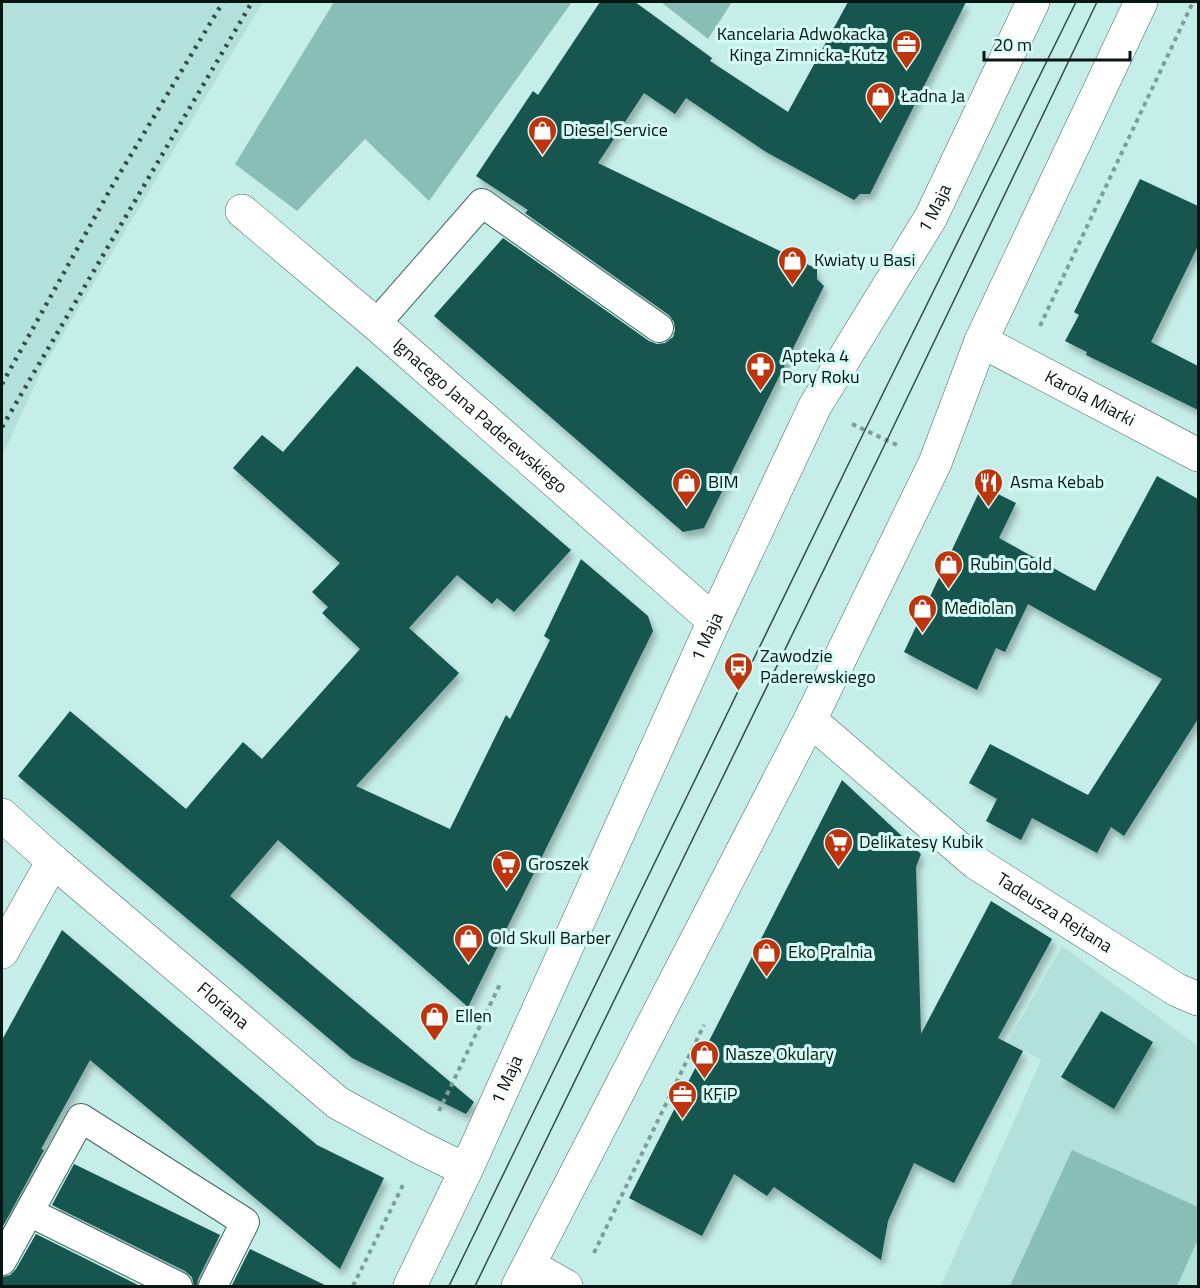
<svg xmlns="http://www.w3.org/2000/svg" width="1200" height="1288" font-family="'Titillium Web',sans-serif">
	<style>
		.built { fill: #b1e1da }
		.green { fill: #88beb6 }
		.building { fill: #125750; filter: url(#shadow) }
		.lines { fill: none; stroke-linecap: round; stroke-linejoin: round }
		.service-casing { stroke: #436762; stroke-width: 30 }
		.minor-casing { stroke: #436762; stroke-width: 34 }
		.tertiary-casing { stroke: #436762; stroke-width: 34 }
		.path { stroke: #7e9c98; stroke-width: 4; stroke-dasharray: 4.5 4.5; stroke-linecap: butt }
		.service { stroke: #fff; stroke-width: 28 }
		.minor { stroke: #fff; stroke-width: 33 }
		.tertiary { stroke: #fff; stroke-width: 33 }
		.tram { stroke: #374b48; stroke-width: 1.5 }
		.rail { stroke: #374b48; stroke-width: 4.5; stroke-dasharray: 3 6; stroke-linecap: butt }
		.labels { text-anchor: middle; stroke-width: 6; stroke-linejoin: round; paint-order: stroke }
		.poi-label { font-size: 18px; fill: #071513; stroke: #d4fbf5; text-anchor: start }
		.street-label { font-size: 18px; fill: #071513; stroke: #d4fbf5 }
	</style>
	<defs>
		<filter id="shadow"><feDropShadow dx="3.5" dy="6" stdDeviation="3" flood-color="#0004"/></filter>
	</defs>
	<rect width="100%" height="100%" fill="#c6eee8"/>
	<!-- built -->
	<path class="built" d="M2,2h261l-221,367 -40,88z
		M1062,946l136,100v240h-257l100,-226 -33,-18z"/>
	<!-- green -->
	<path class="green" d="M334,2h238l-143,199 -64,-62 -68,72 -62,-47z
		M661,2h71l-24,37z
		M1072,1150l126,57v32l-21,47h-167z"/>
	<!-- building -->
	<path class="building" d="M600,2h35l77,56 -2,3 78,51 60,-110h118l-96,192h-10l-6,6 -88,-48 -80,-54 -11,16 -31,-21 -46,70 219,106v10l7,7 -120,242 -21,4 -249,-216 69,-78 146,103 8,3 8,-1 8,-6 2,-7 -1,-8 -5,-7 -144,-102 3,-3 -52,-34 57,-85 5,4z
		M1140,179l58,27v40l-47,96 47,24v44l-112,-55 1,-3 -22,-11 14,-26 -5,-3z
		M357,366l214,184 -57,62 -17,-14 -5,6 -35,-29 -48,53 50,45 -103,113 94,43 56,-114 4,4 40,-79 -6,-4 37,-77 67,57 5,15 -185,376 -190,-167 -48,56 244,206 -8,12 -114,-56 -334,-282 52,-65 116,98 57,-67 19,17 98,-110 -38,-36 6,-6 -16,-15 28,-29 -107,-95 29,-33 21,17z
		M1157,476l41,23v220l-74,117 -13,-9 -14,26 -65,-35 -11,22 -35,-19 11,-22 -28,-16 21,-39 98,51 74,-116 -134,-75 -23,48 -9,-4 -19,42 -73,-38 78,-166 34,17 -17,35 96,53z
		M842,780l79,74 -5,13 5,167 70,-133 61,38 -54,99 25,13 -69,132 -40,-20 -26,58 -7,39 -107,-73 -7,9 -33,-22 -32,62 -73,-38z
		M62,930l255,215 67,33 -44,91 -250,-209 -49,89 3,1 -42,78v-188z
		M1101,1011l52,31 -39,67 -53,-32z
		M74,1164l146,71 -22,44 -1,8h-3l-2,-10 -7,-6 -133,-66z
		M36,1234l106,53h-140v-10l8,-2 6,-6z
		M250,1249l79,38h-98z"/>
	<g class="lines">
		<defs>
			<path id="service" d="M376,324l106,-121 177,125
				M29,1212l149,74
				M2,1261l79,-143 164,104 -32,64"/>
			<g id="minor">
				<path id="s1" d="M242,211l134,113 338,297"/>
				<path id="s2" d="M981,341l217,114"/>
				<path id="s3" d="M810,720l166,143 201,127 21,9"/>
				<path id="s4" d="M2,815l51,46 285,242 83,45 45,22"/>
				<path d="M2,952l51,-91"/>
				<path d="M529,1265l37,21"/>
			</g>
			<g id="tertiary">
				<path id="s5" d="M410,1286l56,-116 248,-549 101,-215 116,-189 102,-215"/>
				<path d="M518,1286l292,-566 125,-257 46,-122 160,-339"/>
			</g>
		</defs>
		<!-- service casing -->
		<use href="#service" class="service-casing"/>
		<!-- minor casing -->
		<use href="#minor" class="minor-casing"/>
		<!-- tertiary casing -->
		<use href="#tertiary" class="tertiary-casing"/>
		<!-- path -->
		<path class="path" d="M1040,326l153,-324
			M852,424l45,21
			M439,1111l62,-129
			M594,1253l110,-228
			M353,1286l50,-101"/>
		<!-- service -->
		<use href="#service" class="service"/>
		<!-- minor -->
		<use href="#minor" class="minor"/>
		<!-- tertiary -->
		<use href="#tertiary" class="tertiary"/>
		<!-- tram -->
		<path class="tram" d="M449,1286l416,-856 211,-428
			M475,1286l412,-846 210,-438"/>
		<!-- rail -->
		<path class="rail" d="M2,384l109,-196 112,-186
			M2,427l250,-425"/>
	</g>
	<!-- icons -->
	<defs>
		<symbol id="office-pin" viewBox="-11 -11 22 30"><path d="M0 17L-7.5 6A9.5 9.5 0 1 1 7.5 6Z" fill="#be340d" stroke="#d4fbf5"/><path d="M-6-3h4V-5.5h4V-3h4V5H-6ZM-1-4.5V-3h2v-1.5ZM-6 0V1H6V0Z" fill="#fff"/></symbol>
		<symbol id="shop-pin" viewBox="-11 -11 22 30"><path d="M0 17L-7.5 6A9.5 9.5 0 1 1 7.5 6Z" fill="#be340d" stroke="#d4fbf5"/><path d="M-5-2.5h2.3a2.7 3.5 0 0 1 5.4 0H5L5.5 6h-11ZM-1.5-2.5h3a1.5 2.3 0 0 0-3 0Z" fill="#fff"/></symbol>
		<symbol id="pharmacy-pin" viewBox="-11 -11 22 30"><path d="M0 17L-7.5 6A9.5 9.5 0 1 1 7.5 6Z" fill="#be340d" stroke="#d4fbf5"/><path d="M-2-6h4v4h4v4h-4v4h-4v-4h-4v-4h4Z" fill="#fff"/></symbol>
		<symbol id="restaurant-pin" viewBox="-11 -11 22 30"><path d="M0 17L-7.5 6A9.5 9.5 0 1 1 7.5 6Z" fill="#be340d" stroke="#d4fbf5"/><path d="M-5-6h1v4h1v-4h1v4h1v-4h1v5L-1.5 .5V6h-2V.5L-5-1ZM5-6V6H3V1.5H1.5Q1.5-4 5-6Z" fill="#fff"/></symbol>
		<symbol id="bus-pin" viewBox="-11 -11 22 30"><path d="M0 17L-7.5 6A9.5 9.5 0 1 1 7.5 6Z" fill="#be340d" stroke="#d4fbf5"/><path d="M-5-6H5V4H4V6H2V4H-2V6H-4V4H-5ZM-3.5-4V0h7V-4ZM-3.5 1.2v1.5H-2V1.2ZM2 1.2v1.5H3.5V1.2Z" fill="#fff"/></symbol>
		<symbol id="supermarket-pin" viewBox="-11 -11 22 30"><path d="M0 17L-7.5 6A9.5 9.5 0 1 1 7.5 6Z" fill="#be340d" stroke="#d4fbf5"/><path d="M-6-5.5h2.5l.6 2H6L4.5 2H-2.5L-4.4-4H-6ZM-1.5 3.2a1.3 1.3 0 1 0 .1 0ZM3 3.2a1.3 1.3 0 1 0 .1 0Z" fill="#fff"/></symbol>
	</defs>
	<g fill-rule="evenodd">
		<use href="#office-pin" x="890" y="28" width="33" height="45"/>
		<use href="#shop-pin" x="864" y="80" width="33" height="45"/>
		<use href="#shop-pin" x="526" y="114" width="33" height="45"/>
		<use href="#shop-pin" x="776" y="244" width="33" height="45"/>
		<use href="#pharmacy-pin" x="744" y="350" width="33" height="45"/>
		<use href="#shop-pin" x="670" y="466" width="33" height="45"/>
		<use href="#restaurant-pin" x="972" y="466" width="33" height="45"/>
		<use href="#shop-pin" x="932" y="548" width="33" height="45"/>
		<use href="#shop-pin" x="906" y="592" width="33" height="45"/>
		<use href="#bus-pin" x="722" y="650" width="33" height="45"/>
		<use href="#supermarket-pin" x="822" y="826" width="33" height="45"/>
		<use href="#supermarket-pin" x="490" y="848" width="33" height="45"/>
		<use href="#shop-pin" x="452" y="922" width="33" height="45"/>
		<use href="#shop-pin" x="750" y="936" width="33" height="45"/>
		<use href="#shop-pin" x="418" y="1000" width="33" height="45"/>
		<use href="#shop-pin" x="688" y="1038" width="33" height="45"/>
		<use href="#office-pin" x="666" y="1078" width="33" height="45"/>
	</g>
	<g class="labels">
		<!-- poi labels -->
		<g class="poi-label">
			<text x="885" y="40" text-anchor="end">Kancelaria Adwokacka<tspan x="885" dy="21">Kinga Zimnicka-Kutz</tspan></text>
			<text x="901" y="102">Ładna Ja</text>
			<text x="563" y="136">Diesel Service</text>
			<text x="814" y="266">Kwiaty u Basi</text>
			<text x="782" y="362">Apteka 4<tspan x="782" dy="21">Pory Roku</tspan></text>
			<text x="708" y="488">BIM</text>
			<text x="1010" y="488">Asma Kebab</text>
			<text x="970" y="570">Rubin Gold</text>
			<text x="944" y="614">Mediolan</text>
			<text x="760" y="662">Zawodzie<tspan x="760" dy="21">Paderewskiego</tspan></text>
			<text x="859" y="848">Delikatesy Kubik</text>
			<text x="528" y="870">Groszek</text>
			<text x="490" y="944">Old Skull Barber</text>
			<text x="788" y="958">Eko Pralnia</text>
			<text x="455" y="1022">Ellen</text>
			<text x="725" y="1060">Nasze Okulary</text>
			<text x="703" y="1100">KFiP</text>
		</g>
		<!-- street labels -->
		<g class="street-label">
			<text dy="6" stroke="none"><textPath href="#s5" startOffset="1200">1 Maja</textPath></text>
			<text dy="6" stroke="none"><textPath href="#s2" startOffset="123">Karola Miarki</textPath></text>
			<text dy="6" stroke="none"><textPath href="#s1" startOffset="314">Ignacego Jana Paderewskiego</textPath></text>
			<text dy="6" stroke="none"><textPath href="#s5" startOffset="714">1 Maja</textPath></text>
			<text dy="6" stroke="none"><textPath href="#s3" startOffset="312">Tadeusza Rejtana</textPath></text>
			<text dy="6" stroke="none"><textPath href="#s4" startOffset="292">Floriana</textPath></text>
			<text dy="6" stroke="none"><textPath href="#s5" startOffset="228">1 Maja</textPath></text>
		</g>
	</g>
	<!-- border -->
	<rect width="1200" height="1288" fill="none" stroke="#071513" stroke-width="6"/>
	<!-- scale -->
	<path d="M984 51v9h146v-9" fill="none" stroke="#071513" stroke-width="3"/>
	<text x="993" y="51" font-size="18" fill="#071513" stroke="#d4fbf5" stroke-width="4.5" paint-order="stroke">20 m</text>
</svg>
